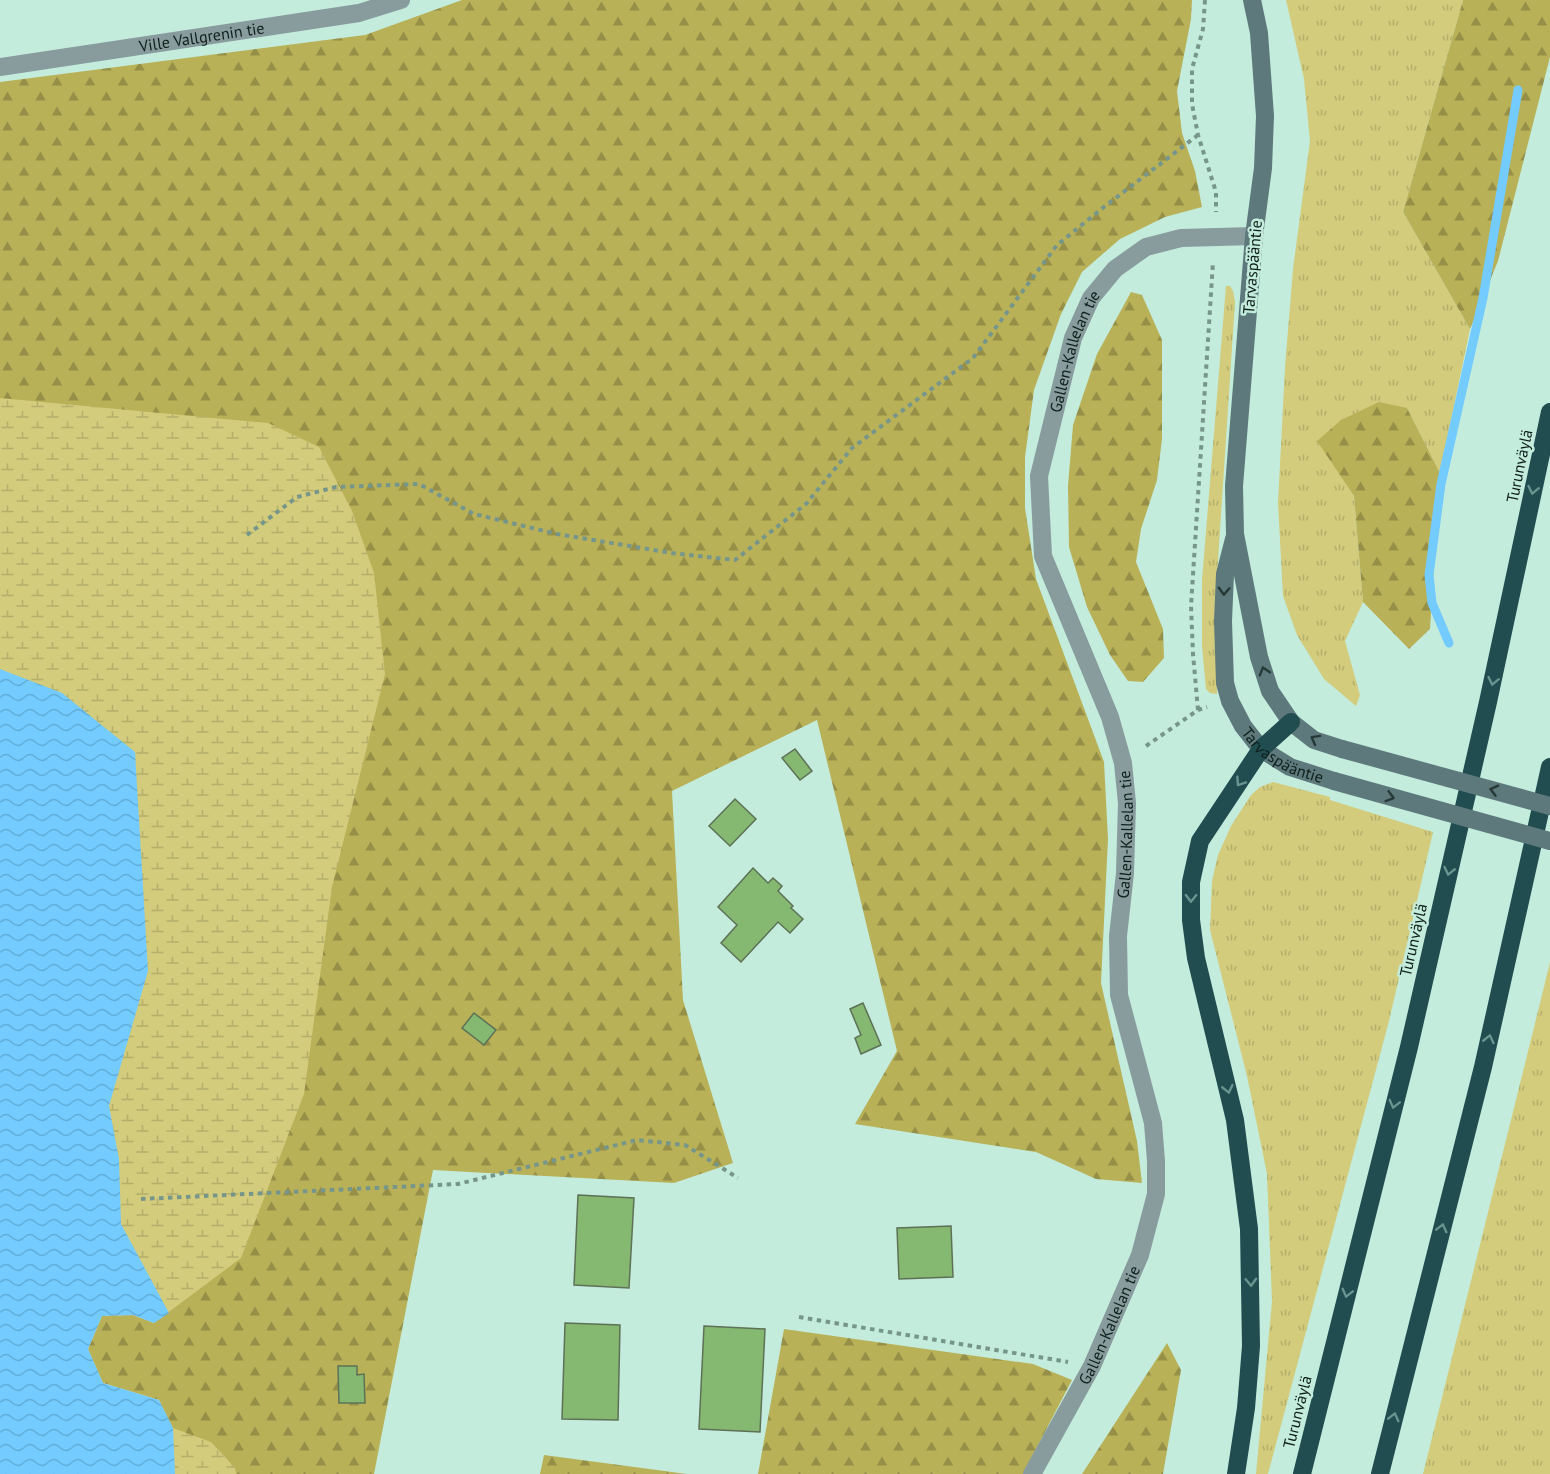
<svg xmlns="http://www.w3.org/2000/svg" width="1550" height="1474" font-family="'PT Sans',sans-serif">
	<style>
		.grass { fill: url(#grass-tufts) }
		.forest { fill: url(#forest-firs) }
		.wetland { fill: url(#wetland-marsh) }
		.water { fill: url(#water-waves) }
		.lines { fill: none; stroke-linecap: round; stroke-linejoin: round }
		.stream { stroke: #73cbff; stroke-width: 9 }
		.building { fill: #85b871; stroke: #5d7156; stroke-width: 1.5 }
		.path { stroke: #77968b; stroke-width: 4; stroke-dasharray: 4.5 4.5; stroke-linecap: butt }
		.street { stroke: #889b9d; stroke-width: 18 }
		.secondary { stroke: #5d797c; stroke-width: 18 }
		.highway { stroke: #214c50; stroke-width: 18 }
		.secondary-bridge { stroke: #5d797c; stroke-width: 18 }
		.oneway { stroke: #6a948f }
		.oneway2 { stroke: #263937 }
		.labels { text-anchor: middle; stroke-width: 5; stroke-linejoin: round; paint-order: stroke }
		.street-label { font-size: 16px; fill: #0e1e19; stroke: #c3ecdd }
	</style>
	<defs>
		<pattern id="grass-tufts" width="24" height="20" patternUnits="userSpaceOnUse" patternTransform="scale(1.5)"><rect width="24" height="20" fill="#d3cc7c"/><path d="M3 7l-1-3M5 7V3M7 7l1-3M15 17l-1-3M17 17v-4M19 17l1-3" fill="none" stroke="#b4af6b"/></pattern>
		<pattern id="forest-firs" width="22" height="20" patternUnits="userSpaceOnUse" patternTransform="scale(1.5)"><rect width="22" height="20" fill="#b9b157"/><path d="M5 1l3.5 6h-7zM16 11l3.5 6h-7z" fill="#958f47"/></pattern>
		<pattern id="wetland-marsh" width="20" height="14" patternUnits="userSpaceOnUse" patternTransform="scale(1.5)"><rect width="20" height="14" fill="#d3cc7c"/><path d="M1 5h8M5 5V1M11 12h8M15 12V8" fill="none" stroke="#b4af6b"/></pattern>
		<pattern id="water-waves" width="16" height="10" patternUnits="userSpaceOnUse" patternTransform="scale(1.5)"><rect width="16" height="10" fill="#73cbff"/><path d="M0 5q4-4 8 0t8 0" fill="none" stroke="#62aeda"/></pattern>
	</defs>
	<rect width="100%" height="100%" fill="#c3ecdd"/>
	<!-- grass -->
	<path class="grass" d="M1286,0h177l-60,212 67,117 -30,144 -33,-65 -89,33 36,55 9,106 -18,39 15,54 -4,11 -32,-27 -27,-44 -14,-39 -5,-93 7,-136 8,-98 17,-128 -6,-62z
		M1226,286h4l3,5 2,11 -20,304 2,88 -7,-1 -4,-4 -4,-43v-66z
		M1273,782l57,15v3l103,32 -44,189 -121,453h-12l16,-173 -5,-127 -20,-98 -37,-146 2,-49 6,-26 13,-29 20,-31 9,-8z
		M1550,962v512h-127l119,-479z"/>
	<!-- forest -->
	<path class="forest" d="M462,0h730l-1,19 -14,72 5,42 13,38 7,36 -37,10 -45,22 -38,33 -21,42 -27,76 -9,67v51l11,71 68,183 4,77 -7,144 36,158 5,42 -46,-4 -60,-27 -181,-28 42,-73 -80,-331 -145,71 11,209 50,163 -59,20 -241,-13 -59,304h-199l-16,-74 -56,-17 -15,-34 14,-33 31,-1 21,8 -154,-654v-587l365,-47z
		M1463,0h87v57l-52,204 -28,68 -67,-117z
		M1131,292l11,3 20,45v99l-5,41 -16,49 -5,33 27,67 1,29 -21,24 -15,-1 -18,-26 -23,-48 -18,-60 -1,-61 5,-61 24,-71z
		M1379,402l28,6 33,65 -10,156 -21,20 -46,-47 -9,-106 -37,-55 24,-21z
		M784,1329l249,35 39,16 -49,94h-265z
		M1167,1343l14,27 -18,104h-81z
		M544,1455l143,19h-147z"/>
	<!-- wetland -->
	<path class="wetland" d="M0,398l268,25 51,24 33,64 22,62 11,101 -53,213 -28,207 -63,164 -87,65 -21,-8 -31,1 -14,33 15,34 56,17 14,28 38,14 24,26 1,6h-236z"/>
	<!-- water -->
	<path class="water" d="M0,669l62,24 73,59 13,219 -39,135 10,53 2,65 48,89 -15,10 -21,-8 -31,1 -14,33 15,34 56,17 14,28 2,46h-175z"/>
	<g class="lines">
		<!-- stream -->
		<path class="stream" d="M1449,643l-17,-40 -3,-28 12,-91 42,-186 35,-208"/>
	</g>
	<!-- building -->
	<path class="building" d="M795,749l17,22 -12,9 -18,-22z
		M735,799l21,20 -26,27 -21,-20z
		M753,868l15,15 5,-5 9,8 -4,5 15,15 -2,2 12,11 -13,14 -12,-11 -37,40 -20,-19 16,-18 -19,-18z
		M863,1003l18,42 -20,9 -6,-16 6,-3 -11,-26z
		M474,1013l22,17 -12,15 -22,-17z
		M578,1195l56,3 -5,90 -55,-3z
		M951,1226l2,51 -54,2 -2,-51z
		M565,1323l55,2 -2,95 -56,-1z
		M704,1326l61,3 -5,103 -61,-3z
		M338,1366h19v9l7,-1 1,29h-26z"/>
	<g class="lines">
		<!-- path -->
		<path class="path" d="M1205,0l-2,29 -11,40v35l6,31 18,57v20
			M247,535l50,-38 39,-10 83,-3 55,30 83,20 115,19 63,7 71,-56 46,-56 121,-90 84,-113 47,-38 94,-72
			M1198,710l-5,-56 -2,-48 22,-344
			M1146,746l52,-36 9,-3
			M141,1199l317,-15 179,-44 48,5 53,33
			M799,1317l269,45"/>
		<!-- street -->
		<g class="street">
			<path id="s1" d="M0,67l359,-54 42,-13"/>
			<path id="s2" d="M1032,1474l60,-108 48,-111 16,-61v-33l-3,-38 -34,-128 -1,-59 7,-63 2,-70 -4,-40 -13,-46 -67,-161 -4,-80 34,-138 18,-40 24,-29 31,-22 35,-9 73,-2"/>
		</g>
		<!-- secondary -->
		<g class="secondary">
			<path d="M1252,0l7,33 6,83 -2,52 -9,68 -20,250 1,48 24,123 11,34 21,31 23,18 28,9"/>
			<path id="s3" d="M1234,539l-9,35 -2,47 2,62 5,18 13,25 18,23 29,18 44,14"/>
		</g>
		<!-- highway -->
		<path class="highway" d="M1236,1474l10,-66 5,-62 -2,-117 -14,-109 -39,-162 -5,-38v-38l9,-41 61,-92 30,-27
			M1302,1474l107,-427 79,-345 62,-290
			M1380,1474l103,-407 67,-300"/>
		<!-- secondary-bridge -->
		<path class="secondary-bridge" d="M1342,749l208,57
			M1334,781l216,60"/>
	</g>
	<!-- one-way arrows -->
	<defs><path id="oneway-chevron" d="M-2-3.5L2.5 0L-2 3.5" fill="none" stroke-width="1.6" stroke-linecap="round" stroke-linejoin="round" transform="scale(1.5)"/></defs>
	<g class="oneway">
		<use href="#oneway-chevron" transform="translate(1533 490) rotate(102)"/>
		<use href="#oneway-chevron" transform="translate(1493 681) rotate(102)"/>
		<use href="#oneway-chevron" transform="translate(1240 782) rotate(124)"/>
		<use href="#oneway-chevron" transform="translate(1449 871) rotate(103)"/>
		<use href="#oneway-chevron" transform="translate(1191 898) rotate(91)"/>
		<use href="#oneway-chevron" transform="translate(1489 1039) rotate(-77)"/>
		<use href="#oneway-chevron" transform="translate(1228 1089) rotate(77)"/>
		<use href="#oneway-chevron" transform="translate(1394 1104) rotate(104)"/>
		<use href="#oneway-chevron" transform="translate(1442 1228) rotate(-76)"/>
		<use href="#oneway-chevron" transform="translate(1251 1282) rotate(88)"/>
		<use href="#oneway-chevron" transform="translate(1347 1293) rotate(104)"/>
		<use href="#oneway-chevron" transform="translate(1394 1417) rotate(-76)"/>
	</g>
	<g class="oneway2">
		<use href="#oneway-chevron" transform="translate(1224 591) rotate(92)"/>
		<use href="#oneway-chevron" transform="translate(1264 671) rotate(-107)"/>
		<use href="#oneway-chevron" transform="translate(1315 739) rotate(-151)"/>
		<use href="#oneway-chevron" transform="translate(1494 790) rotate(-165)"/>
		<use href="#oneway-chevron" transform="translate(1390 797) rotate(16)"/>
	</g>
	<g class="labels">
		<!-- street labels -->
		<g class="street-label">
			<text dy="6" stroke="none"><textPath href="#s1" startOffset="204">Ville Vallgrenin tie</textPath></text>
			<text transform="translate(1252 267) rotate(-85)" y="6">Tarvaspääntie</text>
			<text dy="6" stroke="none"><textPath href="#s2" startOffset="1176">Gallen-Kallelan tie</textPath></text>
			<text transform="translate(1519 466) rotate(-78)" y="6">Turunväylä</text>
			<text dy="6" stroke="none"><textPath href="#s3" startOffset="243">Tarvaspääntie</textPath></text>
			<text dy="6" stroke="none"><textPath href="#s2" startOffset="672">Gallen-Kallelan tie</textPath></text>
			<text transform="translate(1413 940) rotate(-77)" y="6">Turunväylä</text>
			<text dy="6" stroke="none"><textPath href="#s2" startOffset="168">Gallen-Kallelan tie</textPath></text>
			<text transform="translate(1297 1412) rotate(-76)" y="6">Turunväylä</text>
		</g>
	</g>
</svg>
